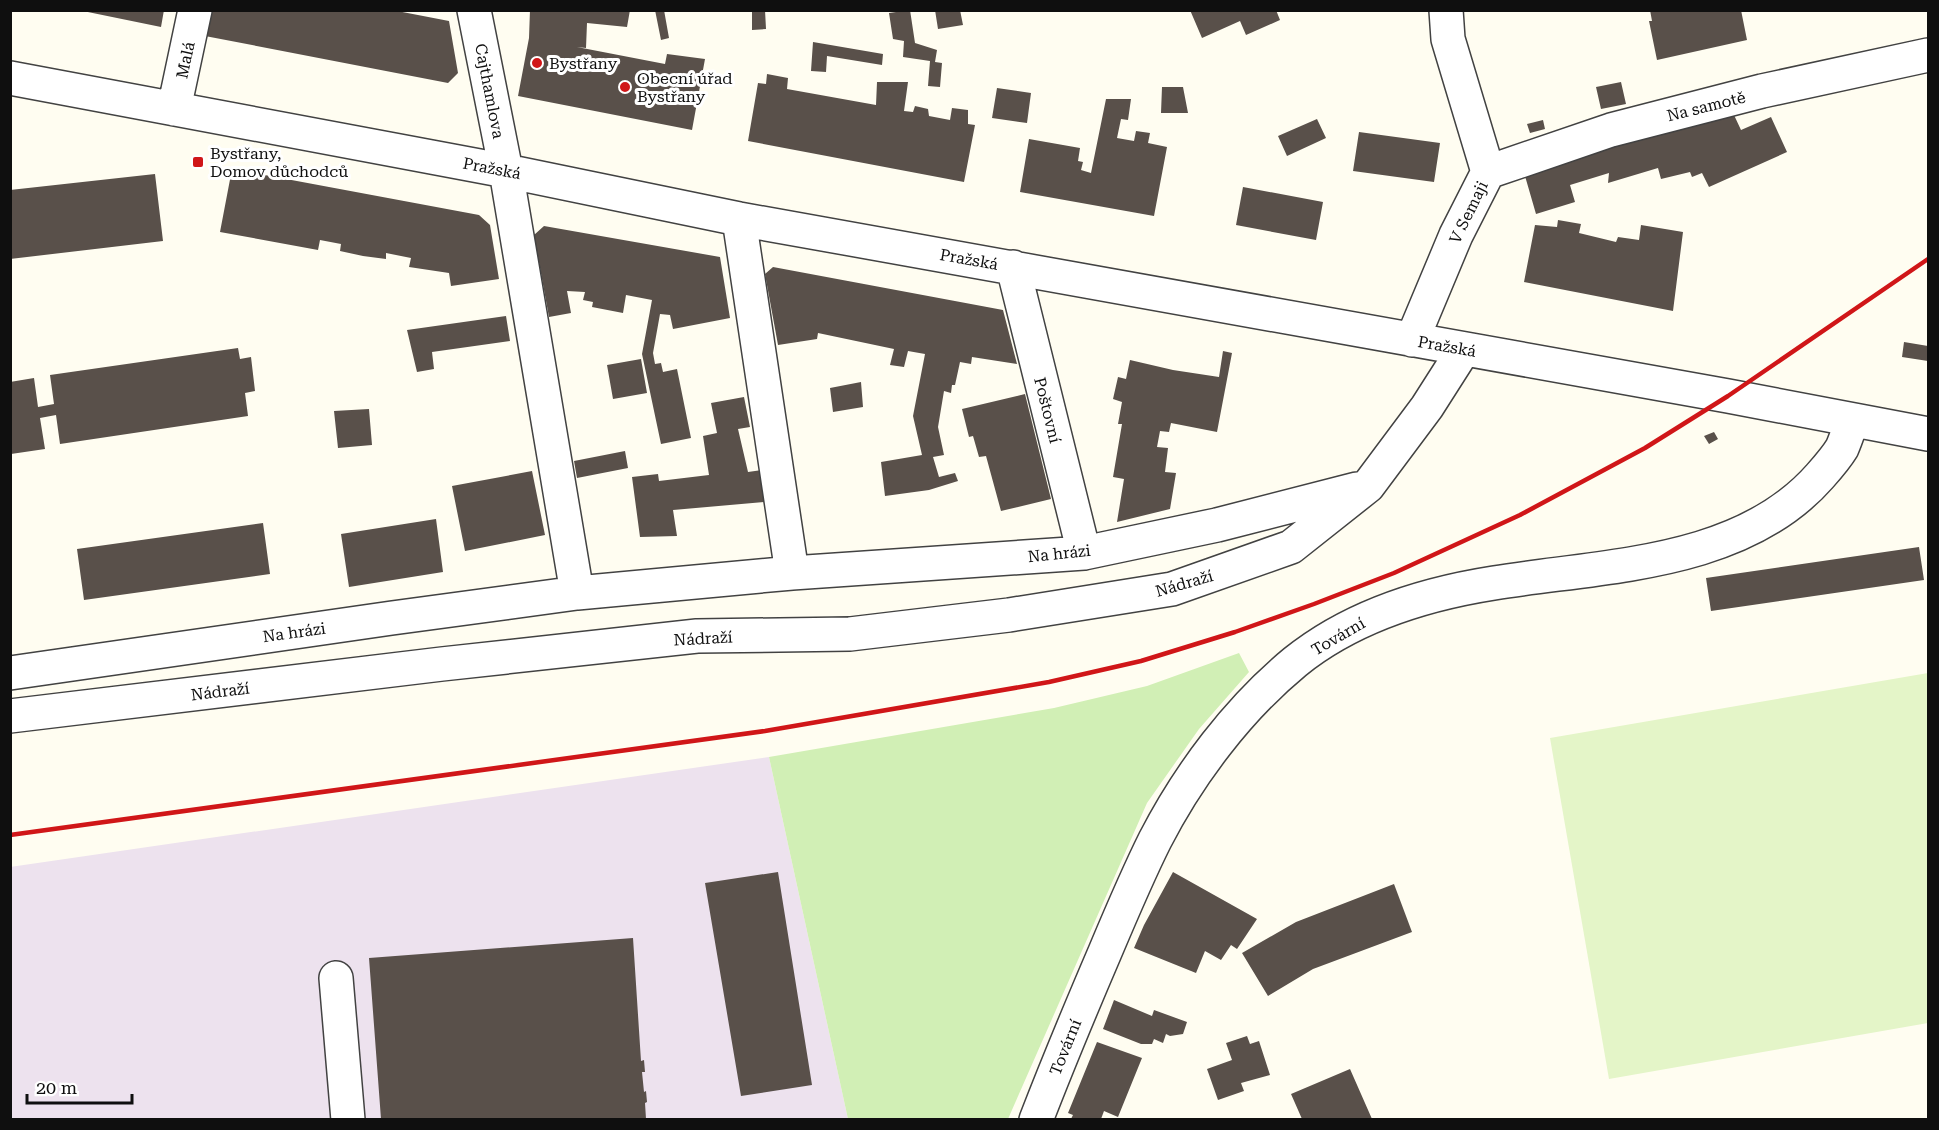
<svg xmlns="http://www.w3.org/2000/svg" width="1939" height="1130" font-family="'Roboto Serif',serif">
	<style>
		.industrial { fill: #ede2ee }
		.green { fill: #d1efb5 }
		.pitch { fill: #e4f5c8 }
		.building { fill: #59504a }
		.lines { fill: none; stroke-linecap: round; stroke-linejoin: round }
		.minor-casing { stroke: #424242; stroke-width: 36 }
		.minor { stroke: #fff; stroke-width: 33 }
		.rail { stroke: #d01618; stroke-width: 4.5 }
		.poi-dot { fill: #d01618; stroke: #fff; stroke-width: 2 }
		.labels { text-anchor: middle; stroke-width: 6; stroke-linejoin: round; paint-order: stroke }
		.street-label { font-size: 16px; fill: #0f0f0f; stroke: #fff }
		.poi-label { font-size: 16px; fill: #0f0f0f; stroke: #fff; text-anchor: start }
	</style>
	<rect width="100%" height="100%" fill="#fffdf1"/>
	<!-- industrial -->
	<path class="industrial" d="M769,757l79,362h-837l-1,-252z"/>
	<!-- green -->
	<path class="green" d="M1239,653l10,19 -50,57 -52,74 -139,316h-160l-79,-362 285,-49 93,-22z"/>
	<!-- pitch -->
	<path class="pitch" d="M1928,673v350l-319,56 -59,-341z"/>
	<!-- building -->
	<path class="building" d="M78,10h86l-3,17z
		M210,10h182l57,11 9,52 -10,10 -243,-47z
		M530,10h100l-3,17 -40,-4 -1,25 -9,-1 88,17 2,-10 38,5 -13,71 -174,-34 11,-58z
		M655,10h9l5,28 -8,2z
		M752,10h13l1,19 -14,1z
		M910,10l5,33 22,7 -2,12 7,1 -2,24 -12,-1 2,-25 -27,-4 1,-16 -11,-2 -4,-26z
		M935,10h25l3,15 -25,4z
		M1190,10h86l4,10 -34,15 -6,-14 -38,17z
		M1650,10h91l6,30 -90,20 -8,-39h3z
		M813,42l70,12 -1,11 -55,-9 -1,16 -15,-1z
		M767,74l21,4 -1,11 89,16 1,-23h31l-4,29 9,1 2,-6 13,3 1,7 21,4 2,-12 16,2v14l7,1 -11,57 -216,-41 10,-58 8,1z
		M1621,82l5,22 -25,5 -5,-22z
		M1162,87h21l5,26h-27z
		M997,88l34,5 -4,30 -35,-5z
		M1106,99h25l-3,21 -7,-1 -4,19 17,3 2,-10 14,2 -2,10 19,4 -13,69 -134,-24 9,-53 51,9 -2,13 5,1 -2,8 10,3z
		M1734,115l7,15 30,-13 16,35 -78,35 -7,-14 -10,4 -2,-5 -29,7 -3,-11 -50,15 1,-10 -39,12 5,17 -39,12 -11,-38 88,-29z
		M1317,119l9,19 -39,18 -9,-20z
		M1543,120l2,9 -15,4 -3,-9z
		M1359,132l81,11 -6,39 -81,-11z
		M232,169l247,46 11,10 9,54 -48,7 -2,-13 -40,-6 2,-9 -25,-5v6l-23,-3 -23,-5 1,-7 -21,-4 -2,10 -98,-18z
		M155,174l8,67 -153,18v-69z
		M1243,187l80,15 -7,38 -80,-15z
		M1558,220l23,4 -2,9 37,9 2,-5 21,3 2,-15 42,7 -10,79 -149,-29 11,-57 22,2z
		M544,226l176,31 10,61 -57,11 -3,-14 -10,-1 -7,39 2,11 6,-1 2,9 14,-3 14,69 -30,6 -19,-90 10,-54 -26,-5 -3,18 -31,-6 1,-5 -10,-2 2,-8 -18,-1 4,22 -22,4 -15,-82z
		M773,267l230,43 14,54 -45,-7 -1,7 -11,-2 -5,23h-3l-1,8 -7,-2 -6,36 6,28 -11,2 6,20 16,-4 3,8 -29,9 -44,6 -4,-34 41,-7 -9,-39 12,-62 -17,-3 -4,16 -14,-2 4,-16 -76,-16 -1,6 -39,6 -13,-71z
		M506,316l4,25 -78,11 2,17 -17,3 -10,-42z
		M1904,342l24,4v15l-26,-4z
		M238,348l2,11 11,-2 4,34 -10,2 3,23 -188,28 -4,-29 -16,3 5,31 -34,5 -1,-72 24,-4 4,29 16,-3 -4,-29z
		M1223,351l9,2 -15,79 -46,-9 -2,9 -9,-1 -3,16 11,1 -3,24 11,1 -6,36 -53,13 7,-43 -11,-2 9,-53h-4l4,-22 -9,-3 5,-22 8,2 4,-19 43,10 46,7z
		M641,359l6,34 -34,6 -6,-34z
		M861,382l2,25 -30,5 -3,-24z
		M1025,394l26,105 -50,12 -15,-55 -7,1 -6,-21 -4,1 -7,-28z
		M744,397l6,30 -12,2 10,43 14,-2 3,32 -92,8 4,26 -37,1 -8,-60 26,-3 1,7 50,-6 -6,-39 14,-3 -6,-30z
		M369,409l3,36 -34,3 -4,-37z
		M1714,432l4,7 -9,5 -5,-8z
		M625,451l3,17 -51,10 -3,-17z
		M532,471l13,64 -80,16 -13,-65z
		M436,519l7,53 -94,15 -8,-53z
		M263,523l7,51 -186,26 -7,-51z
		M1919,547l5,33 -213,31 -5,-33z
		M778,872l34,213 -71,11 -36,-213z
		M1173,872l84,47 -20,30 -6,-4 -10,15 -16,-9 -9,22 -62,-25 10,-23z
		M1394,884l18,48 -99,37 -45,27 -26,-43 54,-31z
		M633,938l8,123 3,-1 1,12h-3l2,20 2,-1 1,11 -2,1 1,16h-265l-12,-161z
		M1114,1000l38,16 2,-6 33,12 -4,12 -13,2 -4,-2 -3,9 -9,-4 -2,5h-11l-38,-15z
		M1247,1036l3,8 9,-3 11,34 -29,8 3,8 -26,9 -11,-31 25,-9 -6,-17z
		M1097,1042l45,16 -24,59 -14,-6 -3,8h-30l2,-4 -5,-2z
		M1350,1069l22,50h-70l-11,-25z"/>
	<g class="lines">
		<defs>
			<path id="minor" d="M474,10l32,161 71,422
				M10,78l496,93 233,48 989,177 200,38
				M174,109l21,-99
				M1488,172l123,-42 151,-39 166,-36
				M739,219l53,354
				M1013,267l71,286
				M1412,340l44,-105 32,-63 -40,-133 -2,-29
				M10,673l382,-55 185,-25 215,-20 292,-20 133,-28 140,-36
				M10,716l432,-52 255,-28 153,-2 159,-19 163,-26 119,-42 77,-61 59,-79 37,-58
				M336,978l12,142
				M1036,1120c22,-57 45,-112 69,-168 16,-38 32,-76 50,-112 34,-66 83,-131 140,-178 57,-46 129,-68 199,-79 110,-18 247,-17 326,-107 8,-9 16,-18 22,-28 4,-9 7,-19 10,-27"/>
		</defs>
		<!-- minor casing -->
		<use href="#minor" class="minor-casing"/>
		<!-- minor -->
		<use href="#minor" class="minor"/>
		<!-- rail -->
		<path class="rail" d="M10,835l755,-104 284,-49 92,-21 94,-29 79,-28 80,-31 126,-58 125,-67 83,-52 200,-137"/>
	</g>
	<!-- markers -->
	<g class="poi-dot">
		<circle cx="537" cy="63" r="6"/>
		<circle cx="625" cy="87" r="6"/>
		<rect x="192" y="156" width="12" height="12" rx="3"/>
	</g>
	<g class="labels">
		<!-- street labels -->
		<g class="street-label">
			<text transform="translate(185 60) rotate(-78)" y="6">Malá</text>
			<text transform="translate(490 91) rotate(79)" y="6">Cajthamlova</text>
			<text transform="translate(1706 106) rotate(-14)" y="6">Na samotě</text>
			<text transform="translate(492 168) rotate(11)" y="6">Pražská</text>
			<text transform="translate(1468 212) rotate(-64)" y="6">V Semaji</text>
			<text transform="translate(969 259) rotate(10)" y="6">Pražská</text>
			<text transform="translate(1447 346) rotate(10)" y="6">Pražská</text>
			<text transform="translate(1048 410) rotate(76)" y="6">Poštovní</text>
			<text transform="translate(1059 553) rotate(-6)" y="6">Na hrázi</text>
			<text transform="translate(1184 583) rotate(-16)" y="6">Nádraží</text>
			<text transform="translate(294 632) rotate(-8)" y="6">Na hrázi</text>
			<text transform="translate(1338 636) rotate(-30)" y="6">Tovární</text>
			<text transform="translate(703 638) rotate(-3)" y="6">Nádraží</text>
			<text transform="translate(220 691) rotate(-7)" y="6">Nádraží</text>
			<text transform="translate(1065 1047) rotate(-68)" y="6">Tovární</text>
		</g>
		<!-- poi labels -->
		<g class="poi-label">
			<text x="549" y="69">Bystřany</text>
			<text x="637" y="84">Obecní úřad<tspan x="637" dy="18">Bystřany</tspan></text>
			<text x="210" y="159">Bystřany,<tspan x="210" dy="18">Domov důchodců</tspan></text>
		</g>
	</g>
	<!-- border -->
	<rect width="1939" height="1130" fill="none" stroke="#0f0f0f" stroke-width="24"/>
	<!-- scale -->
	<path d="M27 1094v9h105v-9" fill="none" stroke="#0f0f0f" stroke-width="3"/>
	<text x="36" y="1094" font-size="18" fill="#0f0f0f" stroke="#ffffff" stroke-width="4.5" paint-order="stroke">20 m</text>
</svg>
